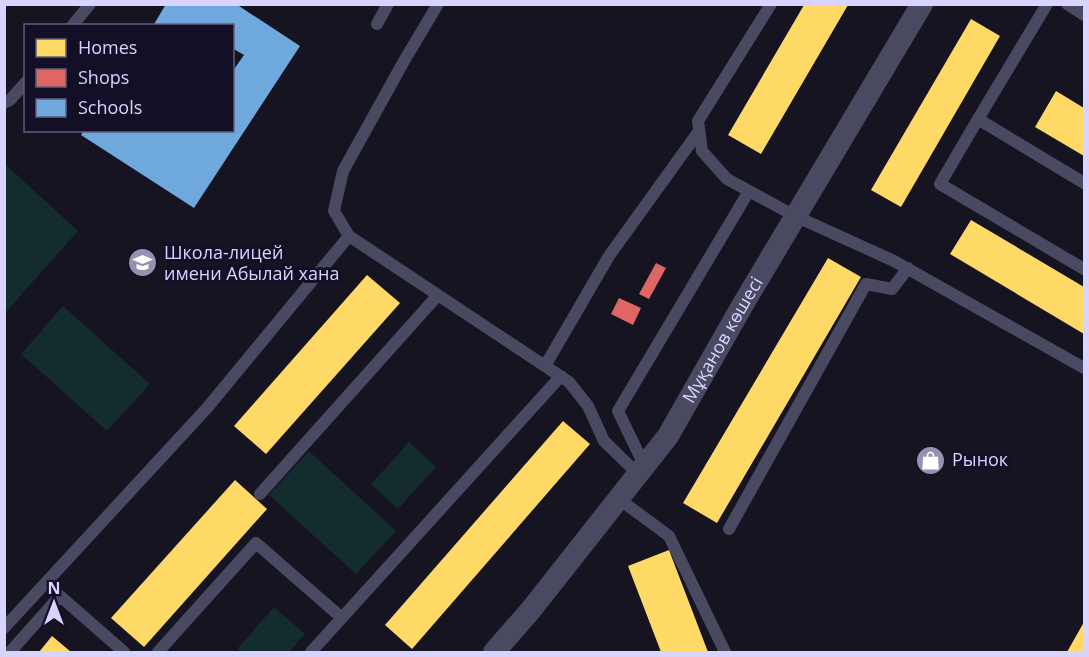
<svg xmlns="http://www.w3.org/2000/svg" width="1089" height="657" font-family="'Open Sans',sans-serif">
	<style>
		.green { fill: #132c2d }
		.homes { fill: #ffd966 }
		.shops { fill: #e06666 }
		.schools { fill: #6fa8dc }
		.lines { fill: none; stroke-linecap: round; stroke-linejoin: round }
		.lane { stroke: #4a4962; stroke-width: 12 }
		.street { stroke: #4a4962; stroke-width: 22 }
		.labels { text-anchor: middle; stroke-width: 6; stroke-linejoin: round; paint-order: stroke }
		.poi-label { font-size: 18px; fill: #d9d4ff; stroke: #130f26; text-anchor: start }
		.street-label { font-size: 18px; fill: #d9d4ff; stroke: #130f26 }
	</style>
	<rect width="100%" height="100%" fill="#161421"/>
	<!-- green -->
	<path class="green" d="M5,164l73,67 -73,82z
		M63,306l87,78 -43,47 -86,-77z
		M409,442l27,25 -38,42 -27,-25z
		M309,451l87,80 -40,43 -87,-79z
		M274,607l31,27 -16,18h-48l-4,-3z"/>
	<!-- homes -->
	<path class="homes" d="M804,5h44l-87,149 -33,-19z
		M971,19l29,17 -99,171 -30,-17z
		M1056,91l28,17v48l-49,-29z
		M971,220l113,67v47l-134,-80z
		M828,258l33,19 -144,246 -34,-20z
		M367,275l33,28 -134,151 -32,-28z
		M563,421l27,23 -178,205 -27,-24z
		M235,480l32,29 -123,138 -33,-29z
		M669,550l39,102h-47l-33,-86z
		M1084,622v30h-17z
		M52,636l19,16h-32z"/>
	<!-- shops -->
	<path class="shops" d="M656,263l10,5 -17,31 -10,-5z
		M619,298l22,10 -8,17 -22,-11z"/>
	<!-- schools -->
	<path class="schools" d="M166,4h70l64,42 -106,162 -113,-73 3,-5h148v-58l12,-17 -12,-7v-22l-37,-2 -42,2z"/>
	<g class="lines">
		<!-- lane -->
		<path class="lane" d="M438,4l-34,57 -61,110 -9,40 15,25 220,146 19,24 16,35 35,34
			M771,4l-73,117 4,30 25,28 68,37 99,45 190,107
			M1047,4l-69,115 106,64
			M1067,4l17,11
			M377,24l11,-20
			M72,26l18,-22
			M4,103l6,-3 16,-18
			M978,119l-38,65 144,85
			M545,366l64,-110 90,-125
			M645,467l-27,-56 131,-220
			M260,494l178,-199
			M619,499l50,37 56,116
			M729,529l137,-245 26,5 16,-21
			M4,628l203,-220 142,-172
			M10,652l50,-56 64,56
			M158,652l98,-109 86,75
			M311,652l250,-276"/>
		<!-- street -->
		<path class="street" id="s1" d="M494,652l36,-41 138,-175 74,-130 180,-302"/>
	</g>
	<!-- icons -->
	<defs>
		<symbol id="school-disc" viewBox="-11 -11 22 22"><circle r="9.5" fill="#9591b1" stroke="#130f26"/><path d="M0-5L7-2L0 1L-7-2ZM-4 1L0 2.5L4 1V4Q0 6-4 4Z" fill="#fff"/></symbol>
		<symbol id="shop-disc" viewBox="-11 -11 22 22"><circle r="9.5" fill="#9591b1" stroke="#130f26"/><path d="M-5-2.5h2.3a2.7 3.5 0 0 1 5.4 0H5L5.5 6h-11ZM-1.5-2.5h3a1.5 2.3 0 0 0-3 0Z" fill="#fff"/></symbol>
	</defs>
	<g fill-rule="evenodd">
		<use href="#school-disc" x="126" y="246" width="33" height="33"/>
		<use href="#shop-disc" x="914" y="444" width="33" height="33"/>
	</g>
	<g class="labels">
		<!-- poi labels -->
		<g class="poi-label">
			<text x="164" y="259">Школа-лицей<tspan x="164" dy="21">имени Абылай хана</tspan></text>
			<text x="952" y="466">Рынок</text>
		</g>
		<!-- street labels -->
		<g class="street-label">
			<text dy="6" stroke="none"><textPath href="#s1" startOffset="388">Мұқанов көшесі</textPath></text>
		</g>
	</g>
	<!-- border -->
	<rect width="1089" height="657" fill="none" stroke="#d9d4ff" stroke-width="12"/>
	<!-- legend -->
	<rect x="24" y="24" width="210" height="108" fill="#130f26" stroke="#625e7d" stroke-width="1.5"/>
	<rect x="36" y="39" width="30" height="18" fill="#ffd966" stroke="#625e7d" stroke-width="1.5"/>
	<text x="78" y="54" font-size="18" fill="#d9d4ff">Homes</text>
	<rect x="36" y="69" width="30" height="18" fill="#e06666" stroke="#625e7d" stroke-width="1.5"/>
	<text x="78" y="84" font-size="18" fill="#d9d4ff">Shops</text>
	<rect x="36" y="99" width="30" height="18" fill="#6fa8dc" stroke="#625e7d" stroke-width="1.5"/>
	<text x="78" y="114" font-size="18" fill="#d9d4ff">Schools</text>
	<!-- north arrow -->
	<g transform="translate(54 603)" stroke="#130f26" stroke-width="4.5" paint-order="stroke">
	<path d="M0-4.5L10 22L0 15L-10 22Z" fill="#d9d4ff"/>
	<text y="-9" font-size="16" font-weight="bold" text-anchor="middle" fill="#d9d4ff">N</text>
	</g>
</svg>
